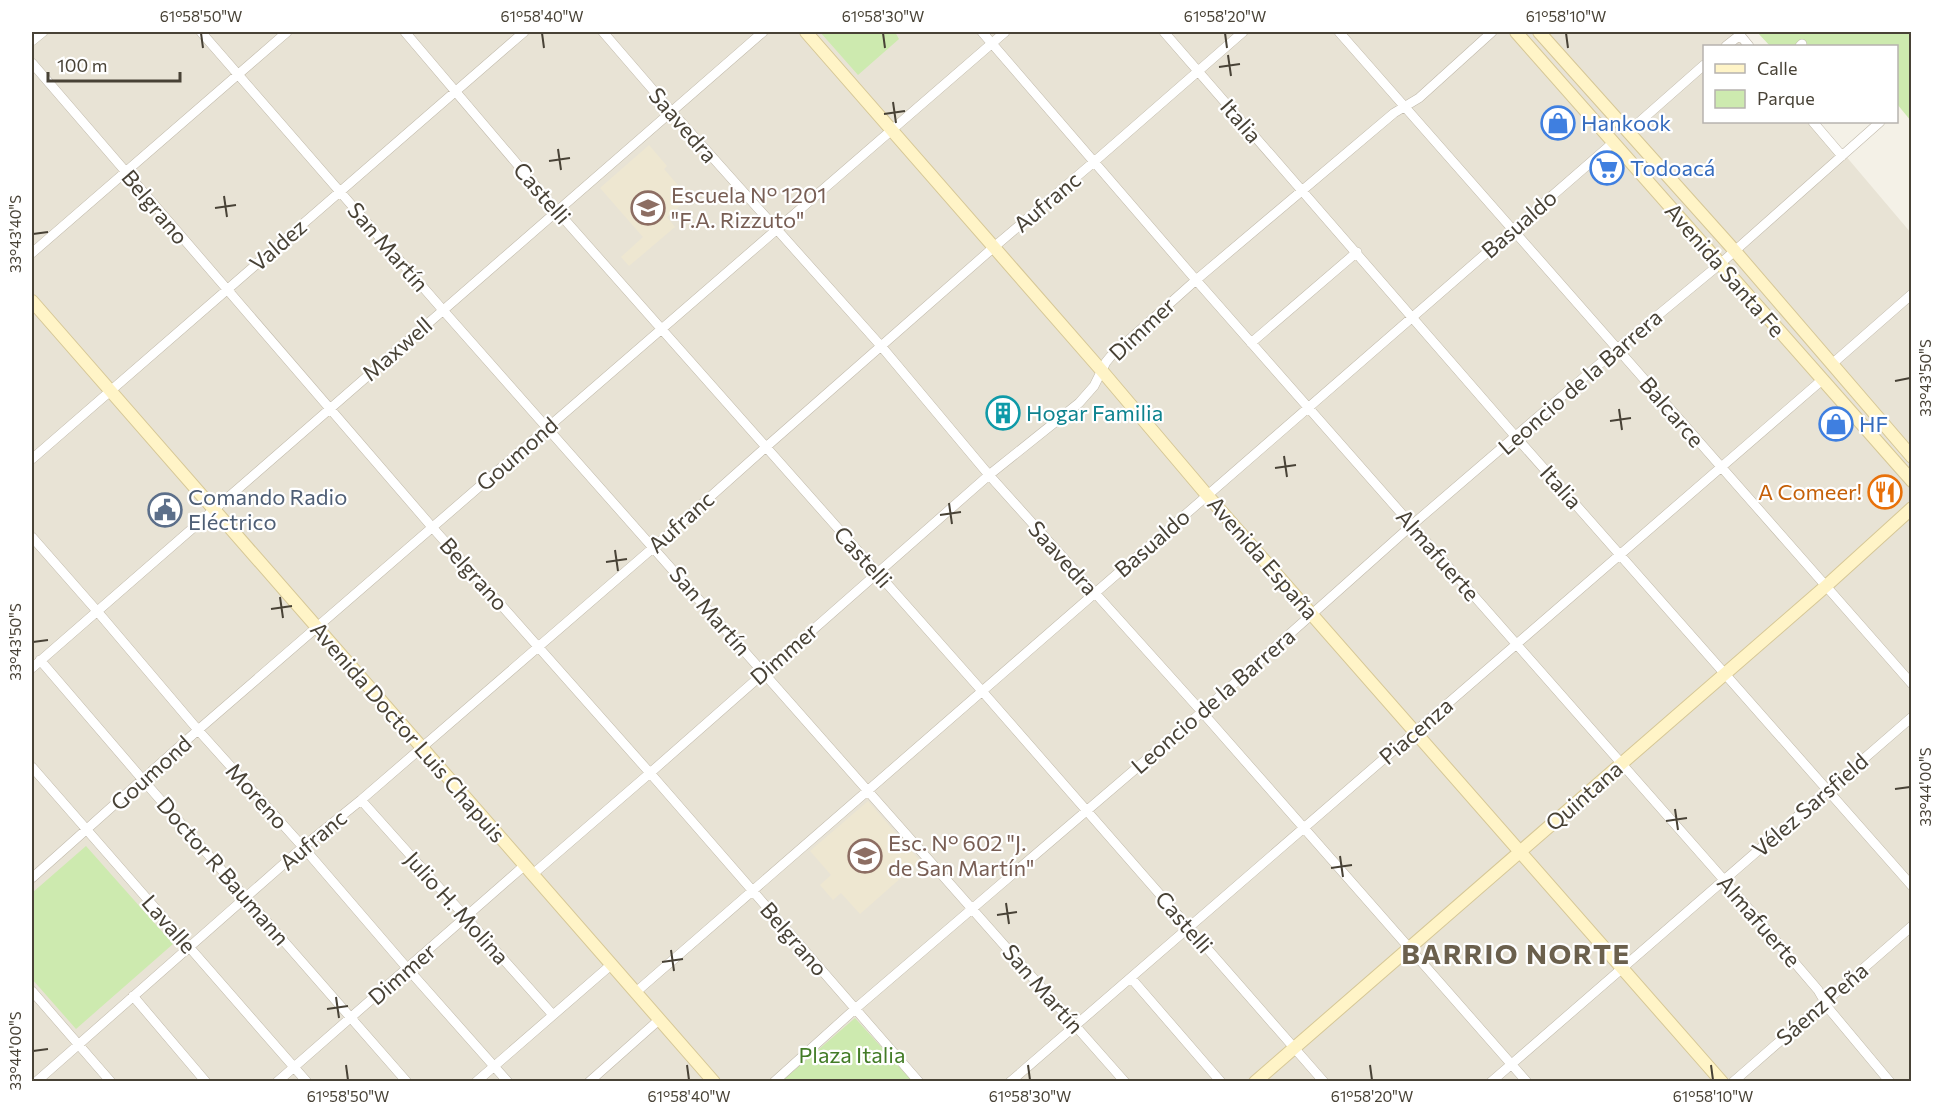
<svg xmlns="http://www.w3.org/2000/svg" width="1943" height="1113" font-family="Commissioner,sans-serif">
	<style>
		.residential { fill: #e8e3d5 }
		.education { fill: #eee7d1 }
		.green { fill: #cdeaaf }
		.lines { fill: none; stroke-linecap: round; stroke-linejoin: round }
		.street-casing { stroke: #c0b9aa; stroke-width: 10 }
		.secondary-casing { stroke: #d6c796; stroke-width: 14 }
		.street { stroke: #fff; stroke-width: 9 }
		.secondary { stroke: #fff4c7; stroke-width: 12 }
		.ticks { fill: none; stroke: #484236; stroke-width: 2 }
		.labels { text-anchor: middle; stroke-width: 4.5; stroke-linejoin: round; paint-order: stroke }
		.street-label { font-size: 22px; fill: #484236; stroke: #fff }
		.shop-label { font-size: 22px; fill: #366cbe; stroke: #fff; text-anchor: start }
		.education-label { font-size: 22px; fill: #785e54; stroke: #fff; text-anchor: start }
		.culture-label { font-size: 22px; fill: #0d838f; stroke: #fff; text-anchor: start }
		.food-label { font-size: 22px; fill: #c56008; stroke: #fff; text-anchor: end }
		.service-label { font-size: 22px; fill: #4e5e75; stroke: #fff; text-anchor: start }
		.park-label { font-size: 22px; fill: #437c27; stroke: #fff }
		.district-label { font-size: 28px; font-weight: bold; letter-spacing: 1.5px; fill: #6b604d; stroke: #fff }
		.neatline { fill: none; stroke: #484236; stroke-width: 2 }
		.ticks-label { font-size: 15px; text-anchor: middle; fill: #484236 }
	</style>
	<rect width="100%" height="100%" fill="#f4f1e7"/>
	<!-- residential -->
	<path class="residential" d="M32,32h1709l12,14h-49v76h113l94,111v848h-1879z"/>
	<!-- education -->
	<path class="education" d="M649,145l18,21 -3,3 25,29 -22,19 8,10 -46,39 -8,-9 22,-20 -43,-49z
		M868,801l52,60 -60,53 -19,-21 -8,7 -13,-15 11,-10 -21,-24z"/>
	<!-- green -->
	<path class="green" d="M820,32h75l4,7 -41,36z
		M1757,32h154v89l-14,-17 -1,-58h-126z
		M86,846l87,98 -97,85 -44,-50v-86z
		M855,1018l57,63h-130z"/>
	<g class="lines">
		<defs>
			<path id="street" d="M201,32l241,277 683,773
				M405,32l152,179 425,480 342,391
				M603,32l69,80 209,234 108,129 213,237 325,370
				M982,32l214,248 528,600 94,110 11,19 61,73
				M1164,32l352,405 396,449
				M1339,32l573,652
				M32,41l11,-9
				M1726,46l14,-11 9,11
				M1800,46l2,-2
				M32,63l400,464 218,246 269,309
				M1813,122l29,34
				M1628,132l76,-67
				M32,253l255,-221
				M1251,343l106,-91
				M1832,364l80,-70
				M32,459l492,-427
				M32,537l65,74 101,119 105,117 104,121 101,114
				M40,660l103,120 264,302
				M32,668l731,-636
				M32,767l275,315
				M361,800l192,215
				M533,874l117,-101 339,-298 90,-72 15,-17 12,-24 5,-6 85,-76 198,-167 25,-15 73,-66
				M32,878l166,-148 807,-698
				M1131,978l90,104
				M32,991l79,91
				M636,992l978,-850
				M133,996l73,86
				M36,1082l267,-235 58,-47 293,-253 112,-100 228,-200 101,-86 148,-129
				M277,1082l248,-217
				M476,1082l136,-118
				M589,1082l71,-63
				M774,1082l81,-73 347,-297 210,-187 205,-176 103,-85 160,-142
				M1010,1082l812,-702
				M1491,1082l421,-365
				M1733,1082l179,-156"/>
			<path id="secondary" d="M806,32l296,339 105,124 515,587
				M1516,32l396,449
				M1539,32l195,218 178,207
				M32,301l682,781
				M1255,1082l571,-496 86,-78"/>
		</defs>
		<!-- street casing -->
		<use href="#street" class="street-casing"/>
		<!-- secondary casing -->
		<use href="#secondary" class="secondary-casing"/>
		<!-- street -->
		<use href="#street" class="street"/>
		<!-- secondary -->
		<use href="#secondary" class="secondary"/>
	</g>
	<!-- ticks -->
	<path class="ticks" d="M201,33l2,15M542,33l2,15M883,33l2,15M1225,33l2,15M1566,33l2,15M1228,55l3,21M1219,67l21,-3M893,102l3,21M884,114l21,-3M558,149l3,21M549,161l21,-3M224,196l3,21M215,208l21,-3M33,234l15,-2M1895,381l15,-3M1619,409l3,21M1610,421l21,-3M1284,456l3,21M1275,468l21,-3M949,503l3,21M940,515l21,-3M615,550l3,21M606,562l21,-3M280,597l3,21M271,609l21,-3M33,642l15,-2M1895,789l15,-2M1675,809l3,21M1666,821l21,-3M1340,856l3,21M1331,868l21,-3M1006,903l3,21M997,915l20,-3M671,950l3,21M662,962l21,-3M336,997l3,21M327,1009l21,-3M33,1051l15,-2M346,1065l2,15M687,1065l2,15M1028,1065l2,15M1370,1065l2,15M1711,1065l2,15"/>
	<!-- icons -->
	<defs>
		<symbol id="shop-ring" viewBox="-11 -11 22 22"><circle r="9.5" fill="#fff" stroke="#3f7fe0" stroke-width="1.5"/><path d="M-5-2.5h2.3a2.7 3.5 0 0 1 5.4 0H5L5.5 6h-11ZM-1.5-2.5h3a1.5 2.3 0 0 0-3 0Z" fill="#3f7fe0"/></symbol>
		<symbol id="supermarket-ring" viewBox="-11 -11 22 22"><circle r="9.5" fill="#fff" stroke="#3f7fe0" stroke-width="1.5"/><path d="M-6-5.5h2.5l.6 2H6L4.5 2H-2.5L-4.4-4H-6ZM-1.5 3.2a1.3 1.3 0 1 0 .1 0ZM3 3.2a1.3 1.3 0 1 0 .1 0Z" fill="#3f7fe0"/></symbol>
		<symbol id="school-ring" viewBox="-11 -11 22 22"><circle r="9.5" fill="#fff" stroke="#8d6e63" stroke-width="1.5"/><path d="M0-5L7-2L0 1L-7-2ZM-4 1L0 2.5L4 1V4Q0 6-4 4Z" fill="#8d6e63"/></symbol>
		<symbol id="building-ring" viewBox="-11 -11 22 22"><circle r="9.5" fill="#fff" stroke="#0f9aa8" stroke-width="1.5"/><path d="M-4-6H4V6H1V3H-1V6H-4ZM-2.5-4.3h1.7v1.8h-1.7ZM.8-4.3h1.7v1.8H.8ZM-2.5-1h1.7V.8h-1.7ZM.8-1h1.7V.8H.8Z" fill="#0f9aa8"/></symbol>
		<symbol id="restaurant-ring" viewBox="-11 -11 22 22"><circle r="9.5" fill="#fff" stroke="#e8710a" stroke-width="1.5"/><path d="M-5-6h1v4h1v-4h1v4h1v-4h1v5L-1.5 .5V6h-2V.5L-5-1ZM5-6V6H3V1.5H1.5Q1.5-4 5-6Z" fill="#e8710a"/></symbol>
		<symbol id="civic-ring" viewBox="-11 -11 22 22"><circle r="9.5" fill="#fff" stroke="#5c6f8a" stroke-width="1.5"/><path d="M-.6-6.5H3V-4.5H.6V-3L4-1V1h2V6H-6V1h2V-1L-.6-3ZM-1.2 2.5V6h2.4V2.5Z" fill="#5c6f8a"/></symbol>
	</defs>
	<g fill-rule="evenodd">
		<use href="#shop-ring" x="1539" y="104" width="38" height="38"/>
		<use href="#supermarket-ring" x="1588" y="149" width="38" height="38"/>
		<use href="#school-ring" x="629" y="189" width="38" height="38"/>
		<use href="#building-ring" x="984" y="394" width="38" height="38"/>
		<use href="#shop-ring" x="1817" y="405" width="38" height="38"/>
		<use href="#restaurant-ring" x="1866" y="473" width="38" height="38"/>
		<use href="#civic-ring" x="146" y="491" width="38" height="38"/>
		<use href="#school-ring" x="846" y="837" width="38" height="38"/>
	</g>
	<g class="labels">
		<!-- street labels -->
		<g class="street-label">
			<text transform="translate(1241 121) rotate(49)" y="8">Italia</text>
			<text transform="translate(683 125) rotate(49)" y="8">Saavedra</text>
			<text transform="translate(542 193) rotate(49)" y="8">Castelli</text>
			<text transform="translate(1047 202) rotate(-40)" y="8">Aufranc</text>
			<text transform="translate(155 207) rotate(50)" y="8">Belgrano</text>
			<text transform="translate(1519 224) rotate(-41)" y="8">Basualdo</text>
			<text transform="translate(278 245) rotate(-41)" y="8">Valdez</text>
			<text transform="translate(388 247) rotate(49)" y="8">San Martín</text>
			<text transform="translate(1725 270) rotate(49)" y="8">Avenida Santa Fe</text>
			<text transform="translate(1142 329) rotate(-43)" y="8">Dimmer</text>
			<text transform="translate(397 349) rotate(-41)" y="8">Maxwell</text>
			<text transform="translate(1580 382) rotate(-41)" y="8">Leoncio de la Barrera</text>
			<text transform="translate(1672 412) rotate(49)" y="8">Balcarce</text>
			<text transform="translate(517 454) rotate(-41)" y="8">Goumond</text>
			<text transform="translate(1561 487) rotate(48)" y="8">Italia</text>
			<text transform="translate(681 522) rotate(-42)" y="8">Aufranc</text>
			<text transform="translate(1152 543) rotate(-41)" y="8">Basualdo</text>
			<text transform="translate(1438 555) rotate(49)" y="8">Almafuerte</text>
			<text transform="translate(863 557) rotate(48)" y="8">Castelli</text>
			<text transform="translate(1063 558) rotate(48)" y="8">Saavedra</text>
			<text transform="translate(1263 558) rotate(49)" y="8">Avenida España</text>
			<text transform="translate(474 574) rotate(48)" y="8">Belgrano</text>
			<text transform="translate(710 611) rotate(49)" y="8">San Martín</text>
			<text transform="translate(784 654) rotate(-41)" y="8">Dimmer</text>
			<text transform="translate(1213 701) rotate(-41)" y="8">Leoncio de la Barrera</text>
			<text transform="translate(1416 731) rotate(-41)" y="8">Piacenza</text>
			<text transform="translate(408 732) rotate(49)" y="8">Avenida Doctor Luis Chapuis</text>
			<text transform="translate(151 773) rotate(-42)" y="8">Goumond</text>
			<text transform="translate(257 796) rotate(48)" y="8">Moreno</text>
			<text transform="translate(1584 796) rotate(-41)" y="8">Quintana</text>
			<text transform="translate(1810 805) rotate(-41)" y="8">Vélez Sarsfield</text>
			<text transform="translate(313 840) rotate(-40)" y="8">Aufranc</text>
			<text transform="translate(223 871) rotate(49)" y="8">Doctor R Baumann</text>
			<text transform="translate(457 908) rotate(48)" y="8">Julio H. Molina</text>
			<text transform="translate(1759 921) rotate(49)" y="8">Almafuerte</text>
			<text transform="translate(1184 922) rotate(49)" y="8">Castelli</text>
			<text transform="translate(169 924) rotate(49)" y="8">Lavalle</text>
			<text transform="translate(794 939) rotate(49)" y="8">Belgrano</text>
			<text transform="translate(402 974) rotate(-41)" y="8">Dimmer</text>
			<text transform="translate(1043 989) rotate(49)" y="8">San Martín</text>
			<text transform="translate(1822 1004) rotate(-41)" y="8">Sáenz Peña</text>
		</g>
		<!-- shop labels -->
		<g class="shop-label">
			<text x="1581" y="131">Hankook</text>
			<text x="1630" y="176">Todoacá</text>
			<text x="1859" y="432">HF</text>
		</g>
		<!-- education labels -->
		<g class="education-label">
			<text x="671" y="203">Escuela N° 1201<tspan x="671" dy="25">"F.A. Rizzuto"</tspan></text>
			<text x="888" y="851">Esc. N° 602 "J.<tspan x="888" dy="25">de San Martín"</tspan></text>
		</g>
		<!-- culture labels -->
		<g class="culture-label">
			<text x="1026" y="421">Hogar Familia</text>
		</g>
		<!-- food labels -->
		<g class="food-label">
			<text x="1862" y="500">A Comeer!</text>
		</g>
		<!-- service labels -->
		<g class="service-label">
			<text x="188" y="505">Comando Radio<tspan x="188" dy="25">Eléctrico</tspan></text>
		</g>
		<!-- park labels -->
		<g class="park-label">
			<text x="852" y="1063">Plaza Italia</text>
		</g>
		<!-- district labels -->
		<g class="district-label">
			<text x="1516" y="964">BARRIO NORTE</text>
		</g>
	</g>
	<!-- border -->
	<rect width="1943" height="1113" fill="none" stroke="#ffffff" stroke-width="66"/>
	<!-- legend -->
	<rect x="1703" y="45" width="195" height="78" fill="#ffffff" stroke="#b6b3af" stroke-width="1.5"/>
	<rect x="1715" y="64" width="30" height="9" fill="#fff4c7" stroke="#b6b3af" stroke-width="1.5"/>
	<text x="1757" y="75" font-size="18" fill="#484236">Calle</text>
	<rect x="1715" y="90" width="30" height="18" fill="#cdeaaf" stroke="#b6b3af" stroke-width="1.5"/>
	<text x="1757" y="105" font-size="18" fill="#484236">Parque</text>
	<!-- scale -->
	<path d="M48 72v9h132v-9" fill="none" stroke="#484236" stroke-width="3"/>
	<text x="57" y="72" font-size="18" fill="#484236" stroke="#ffffff" stroke-width="4.5" paint-order="stroke">100 m</text>
	<rect x="33" y="33" width="1877" height="1047" class="neatline"/>
	<g class="ticks-label">
		<text x="201" y="22">61°58'50"W</text>
		<text x="542" y="22">61°58'40"W</text>
		<text x="883" y="22">61°58'30"W</text>
		<text x="1225" y="22">61°58'20"W</text>
		<text x="1566" y="22">61°58'10"W</text>
		<text transform="translate(16 234) rotate(-90)" y="5">33°43'40"S</text>
		<text transform="translate(1926 378) rotate(-90)" y="5">33°43'50"S</text>
		<text transform="translate(16 642) rotate(-90)" y="5">33°43'50"S</text>
		<text transform="translate(1926 787) rotate(-90)" y="5">33°44'00"S</text>
		<text transform="translate(16 1051) rotate(-90)" y="5">33°44'00"S</text>
		<text x="348" y="1102">61°58'50"W</text>
		<text x="689" y="1102">61°58'40"W</text>
		<text x="1030" y="1102">61°58'30"W</text>
		<text x="1372" y="1102">61°58'20"W</text>
		<text x="1713" y="1102">61°58'10"W</text>
	</g>
</svg>
